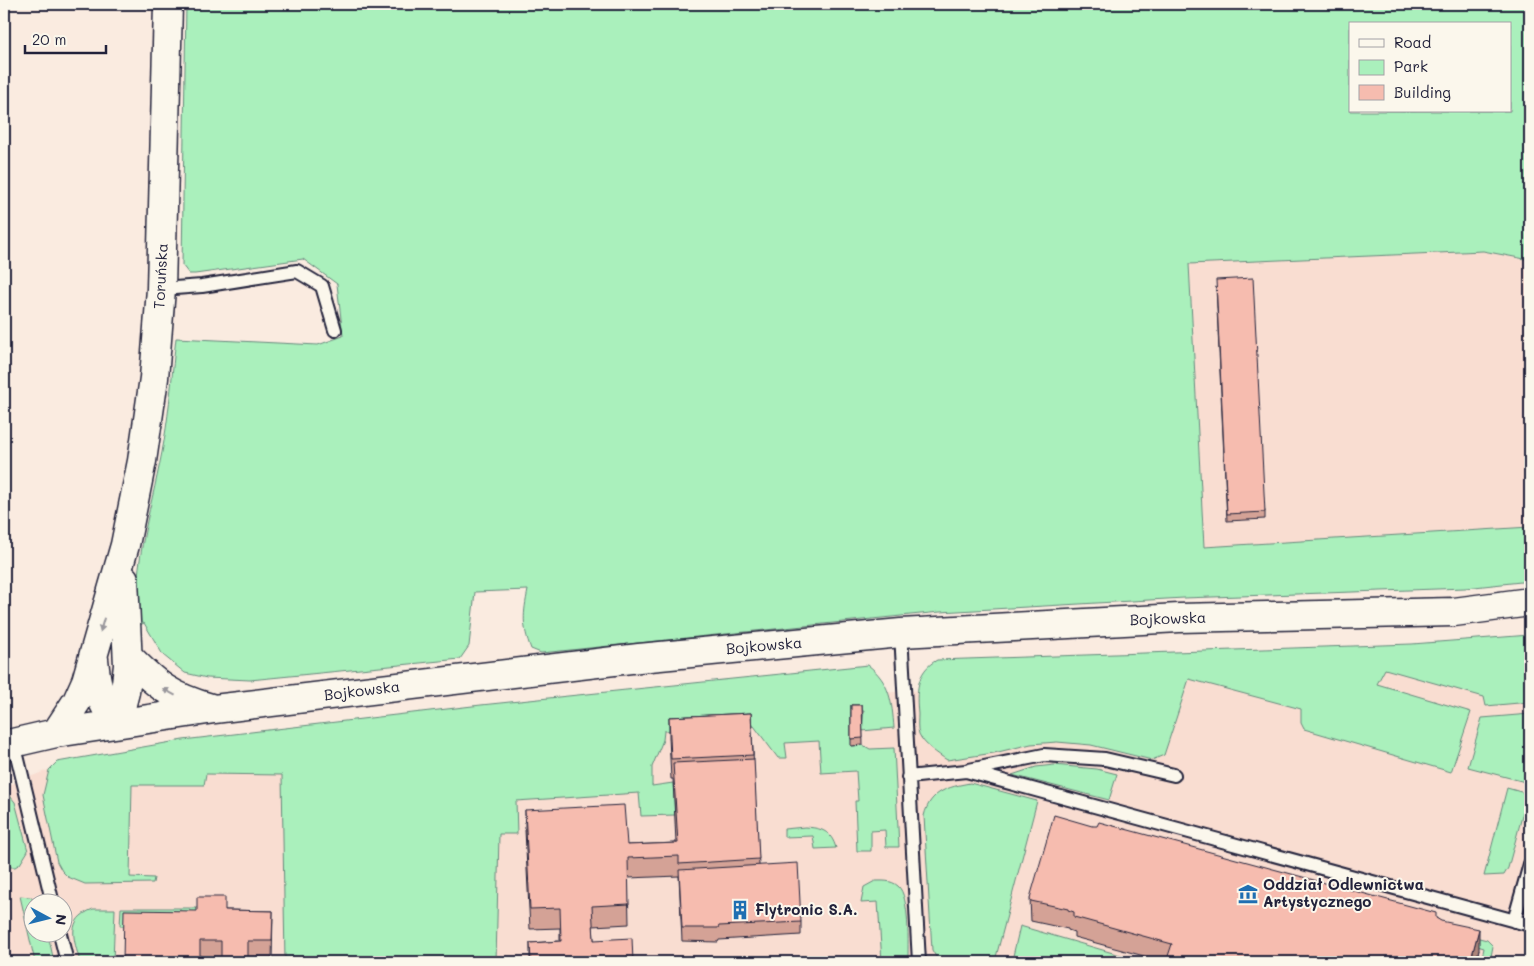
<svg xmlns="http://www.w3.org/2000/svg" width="1534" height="966" font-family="Mali,sans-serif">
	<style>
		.built { fill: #f9ddd1; fill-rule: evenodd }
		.green { fill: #aaf0bc; stroke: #66897c; fill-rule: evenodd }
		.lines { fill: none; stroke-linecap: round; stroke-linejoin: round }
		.service-casing { stroke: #22223b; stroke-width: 16 }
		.tertiary-casing { stroke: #22223b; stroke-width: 31 }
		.service { stroke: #fbf7ec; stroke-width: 12 }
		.tertiary { stroke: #fbf7ec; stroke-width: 28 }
		.wall { fill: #d4a296; stroke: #22223b }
		.shaded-wall { fill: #ac847a; stroke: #22223b }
		.building { fill: #f6bcaf; stroke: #22223b }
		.oneway { fill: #99979c }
		.labels { text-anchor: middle; stroke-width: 4; stroke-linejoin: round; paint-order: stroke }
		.street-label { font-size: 15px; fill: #22223b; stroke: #fbf7ec }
		.poi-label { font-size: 15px; font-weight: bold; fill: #22223b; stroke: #fbf7ec; text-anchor: start }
	</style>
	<rect width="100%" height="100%" fill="#faebe0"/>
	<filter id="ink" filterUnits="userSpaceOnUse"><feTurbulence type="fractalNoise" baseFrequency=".02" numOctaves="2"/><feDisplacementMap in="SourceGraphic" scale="10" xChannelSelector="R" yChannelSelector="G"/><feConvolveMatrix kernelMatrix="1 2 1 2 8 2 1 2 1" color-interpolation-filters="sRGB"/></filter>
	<g filter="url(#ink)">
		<!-- built -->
		<path class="built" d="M1483,251l47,9v268l-326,19 -15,-283z
			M1530,653v309h-1526v-175l59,-23 773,-68 380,-26zM32,904h30v30h-30z"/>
		<!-- green -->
		<path class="green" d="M186,4h1344v256l-47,-9 -294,13 15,283 326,-20v54l-65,7 -281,10 -244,14 -399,41 -10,-4c-9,-24 -8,-34 -3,-59l-53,2 -6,54 -9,13 -210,21 -43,-2 -22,-5 -22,-18 -19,-32 -6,3c-7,-62 16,-125 26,-185 6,-34 8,-69 12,-103l142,7 25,-9 -6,-52 -34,-25 -108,15h-6l-7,-9zM1350,24h160v87h-160z
			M1530,635v67l-44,4 -2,-9 -99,-28 -8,15 94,28 -20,60 -147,-43 -3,-6v-14l-112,-30 -25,76 -12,5 -61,-15 -34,-3 -26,2 -37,9 -47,7c-9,-6 -23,-15 -28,-26 -2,-6 -1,-14 -1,-20 -2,-21 -2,-43 19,-54l475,-16z
			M868,665c22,17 24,37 26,63l-32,3 2,-21 -13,2 1,34 11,-1 7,4 24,-1 5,99h-13l-1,-17 -14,1v20h-14l-2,-50h3l-2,-30 -35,2 -2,-32 -34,2 2,15h-9l-24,-32 -90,5 -1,9 -11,27v19l21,-3 2,32 -34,1 -2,-23 -123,8 1,33h-18l-3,128h-211l-3,-187 -76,-1 -2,11h-72l-2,92 24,1 -1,5 -68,1 -17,-7 -6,-6 -5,-9 -14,-67 6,-25 8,-8 126,-22 298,-35z
			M1530,714l-1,69 -61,-16 14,-49z
			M1054,765l43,4 20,5 -8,26 -97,-25 24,-8z
			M970,783l67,18 -41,156 -4,5h-53l-7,-12 -8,-134c6,-25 24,-29 46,-33z
			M1507,788l21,6 -20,74 -4,7 -20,1z
			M4,789l11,13 13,49 -8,13 -5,3h-11z
			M805,827c17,1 26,4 31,21l-21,1 -2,-13 -29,1v-8z
			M875,881c8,0 16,-1 23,5 12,10 10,60 10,76h-26l-4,-60 -17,1 3,-16z
			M20,896l10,1 9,6 -7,1v30h16l6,28h-19z
			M121,908h79l-3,19 -77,-1z
			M93,909h22l-2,53h-33c-6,-23 -15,-42 13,-53z
			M1020,926l124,36h-129l-2,-6z
			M1441,928l46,12 6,6 -3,16h-9l3,-14 -44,-13z"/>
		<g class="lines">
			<defs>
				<path id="service" d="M161,289l41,-3 95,-15 25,15 13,44
					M901,633l18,329
					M14,743l39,161
					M969,770l75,-15 61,4 69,16
					M908,777l58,-6 564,154
					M1514,921l16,-57
					M60,934l7,28"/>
				<path id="tertiary" d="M128,656c28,29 43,41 83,52
					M94,659c2,24 6,46 23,64
					M117,723l8,-31 3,-27 -4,-86
					M56,733l21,-32 9,-20 39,-136 17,-84 12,-83 7,-89 7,-285
					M4,745l52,-12 158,-24 425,-51 262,-25 278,-15 275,-6 76,-10"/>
			</defs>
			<!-- service casing -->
			<use href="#service" class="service-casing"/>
			<!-- tertiary casing -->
			<use href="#tertiary" class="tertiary-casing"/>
			<!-- service -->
			<use href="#service" class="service"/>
			<!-- tertiary -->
			<use href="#tertiary" class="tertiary"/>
		</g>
		<!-- wall -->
		<path class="wall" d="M1216,287l49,225v7l-38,2z
			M851,705h11l1,40 -12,1z
			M751,713l8,152 42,57v13l-82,5 -1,2 -36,-1 -3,-65 -51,2 1,46 -36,2 1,14 39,22h-103v-19l30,-2v-13l-30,1 -5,-99v-20l102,35 49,-2 -3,-64h-2l-2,-42v-20z
			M1092,826l344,92 43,31 -3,13h-310l-92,-25v-5l-6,-2v-1l-37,-8 -1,-23z
			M225,910l48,1 -1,50h-72l-3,-50z"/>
		<!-- shaded-wall -->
		<path class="shaded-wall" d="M1479,929v20l-3,13h-5v-3z"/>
		<!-- building -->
		<path class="building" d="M1253,278l12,234 -38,2 -11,-234z
			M851,705h11l1,33 -12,1z
			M751,713l2,42 -82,4 -2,-42z
			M754,759l5,100 -80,5v-8l-51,2 1,46 -37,2 2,34 38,-2 1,24h-102l-1,-19 31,-2 -1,-33 -30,1 -5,-99 99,-5 3,40 51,-2 -5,-80z
			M1054,815l38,11h5l2,-4 337,91v5l5,3 38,8 -8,30 1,3h-306l6,-18 -98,-27v-5l-6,-2v-1l-37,-8 -1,-3z
			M798,863l3,59 -82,4 -1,2h-36l-3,-58z
			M197,897h28v13l48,1 -1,30h-24v21h-27v-21h-21v21h-77l1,-52 73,1z"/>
		<!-- one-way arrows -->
		<defs><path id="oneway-solid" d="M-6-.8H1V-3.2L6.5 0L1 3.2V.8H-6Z" transform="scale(1.25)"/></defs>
		<g class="oneway">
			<use href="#oneway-solid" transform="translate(102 625) rotate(106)"/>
			<use href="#oneway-solid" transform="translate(169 692) rotate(-151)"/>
		</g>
	</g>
	<!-- icons -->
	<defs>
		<symbol id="museum-bare" viewBox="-9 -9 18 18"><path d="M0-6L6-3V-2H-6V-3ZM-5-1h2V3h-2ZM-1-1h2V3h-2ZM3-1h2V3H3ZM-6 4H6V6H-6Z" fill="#1f6fb2" stroke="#fbf7ec" stroke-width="2.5" paint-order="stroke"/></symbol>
		<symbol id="building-bare" viewBox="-9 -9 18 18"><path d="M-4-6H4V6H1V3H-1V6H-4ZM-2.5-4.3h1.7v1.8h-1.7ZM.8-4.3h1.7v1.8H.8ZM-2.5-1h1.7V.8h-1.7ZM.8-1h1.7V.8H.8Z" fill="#1f6fb2" stroke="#fbf7ec" stroke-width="2.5" paint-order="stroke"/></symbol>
	</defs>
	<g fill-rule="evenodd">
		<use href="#museum-bare" x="1234" y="880" width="28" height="28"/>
		<use href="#building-bare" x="726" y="896" width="28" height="28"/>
	</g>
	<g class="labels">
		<!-- street labels -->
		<g class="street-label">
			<text transform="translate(161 276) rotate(-87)" y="5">Toruńska</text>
			<text transform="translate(1168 619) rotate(-2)" y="5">Bojkowska</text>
			<text transform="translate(764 646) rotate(-5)" y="5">Bojkowska</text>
			<text transform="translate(362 691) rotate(-7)" y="5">Bojkowska</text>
		</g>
		<!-- poi labels -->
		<g class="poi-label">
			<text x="1263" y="890">Oddział Odlewnictwa<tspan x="1263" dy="17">Artystycznego</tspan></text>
			<text x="755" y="915">Flytronic S.A.</text>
		</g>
	</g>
	<!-- margin -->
	<rect width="1534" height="966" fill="none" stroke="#fbf7ec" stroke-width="20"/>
	<rect x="10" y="10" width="1514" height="946" fill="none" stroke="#22223b" stroke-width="2" filter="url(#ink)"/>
	<!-- legend -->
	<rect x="1349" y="22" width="162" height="90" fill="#fbf7ec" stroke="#a4a2a5"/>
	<rect x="1359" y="39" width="25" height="8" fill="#fbf7ec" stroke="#a4a2a5"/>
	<text x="1394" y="48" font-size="15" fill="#22223b">Road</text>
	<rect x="1359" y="60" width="25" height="15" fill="#aaf0bc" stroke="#a4a2a5"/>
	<text x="1394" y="72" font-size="15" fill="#22223b">Park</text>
	<rect x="1359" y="85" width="25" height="15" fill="#f6bcaf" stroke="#a4a2a5"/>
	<text x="1394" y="98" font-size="15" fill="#22223b">Building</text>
	<!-- north arrow -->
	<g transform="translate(48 918) rotate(97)"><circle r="24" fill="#fbf7ec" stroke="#a4a2a5"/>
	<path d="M0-4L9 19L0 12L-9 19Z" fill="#1f6fb2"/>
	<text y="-8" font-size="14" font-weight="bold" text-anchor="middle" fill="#22223b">N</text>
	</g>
	<!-- scale -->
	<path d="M25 45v8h81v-8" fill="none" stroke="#22223b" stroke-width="2.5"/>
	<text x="32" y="45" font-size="15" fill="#22223b" stroke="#fbf7ec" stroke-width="4" paint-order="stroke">20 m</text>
</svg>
